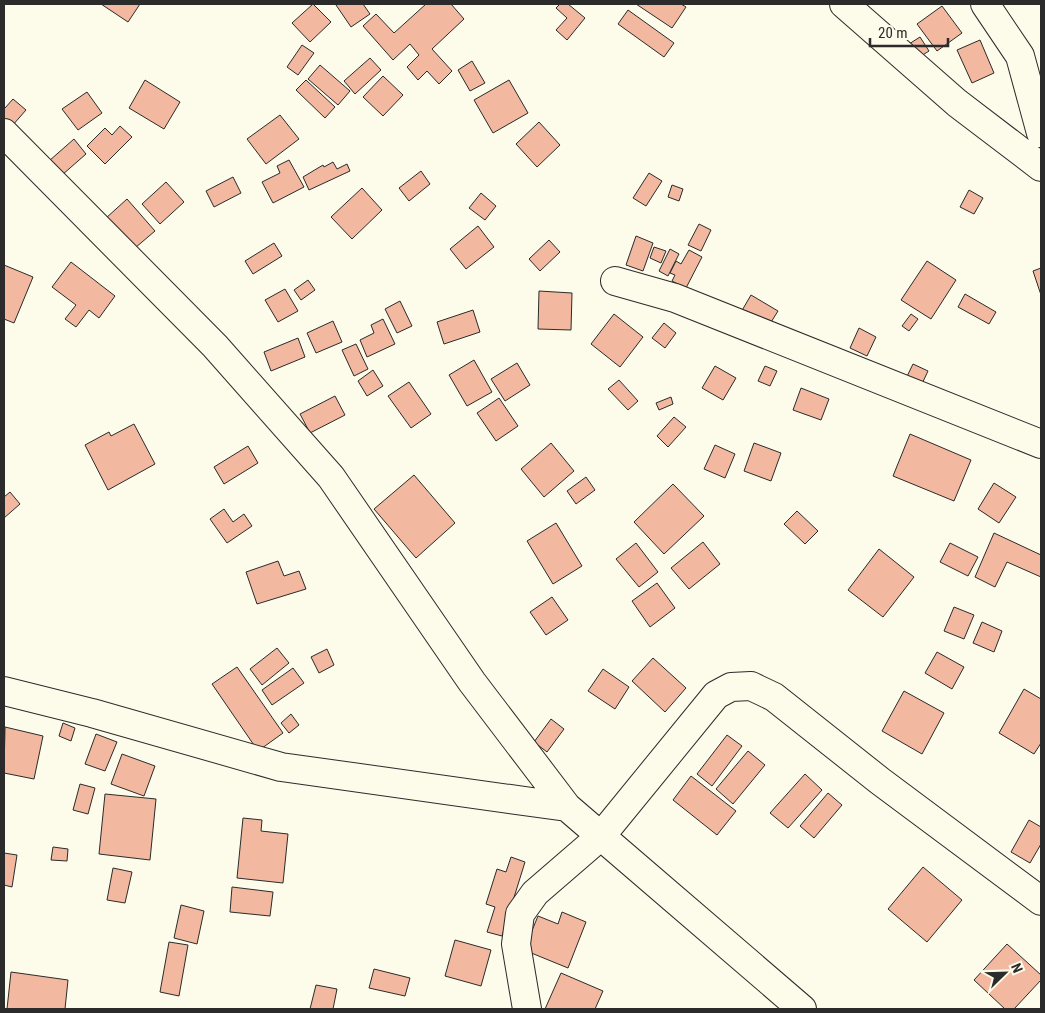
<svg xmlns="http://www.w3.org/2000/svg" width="1045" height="1013" font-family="'Roboto Condensed',sans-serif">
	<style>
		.building { fill: #f2b8a0; stroke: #2b2b2b }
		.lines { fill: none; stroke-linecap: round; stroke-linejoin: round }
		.minor-casing { stroke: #2b2b2b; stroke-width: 30 }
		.minor { stroke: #fdfbea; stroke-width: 28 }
	</style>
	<rect width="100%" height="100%" fill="#fdfbea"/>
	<!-- building -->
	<path class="building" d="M101,4h39l-12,18z
		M313,4l18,18 -21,20 -18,-19z
		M338,4h25l7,10 -19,13 -15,-22z
		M426,4h25l13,15 -32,30 20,22 -13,13 -12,-13 -9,9 -11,-13 12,-12 -9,-11 -17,16 -30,-34 13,-12 18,19z
		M560,4h8l17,14 -18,22 -11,-10 11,-12 -11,-10z
		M636,4h45l5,3 -14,21z
		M942,6l20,27 -25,18 -20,-27z
		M628,10l46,33 -10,14 -46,-33z
		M920,37l9,14 -22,14 -9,-14z
		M980,40l14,33 -22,10 -15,-33z
		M302,45l12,8 -16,22 -11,-8z
		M370,58l11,12 -26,24 -11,-13z
		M472,61l13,22 -15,8 -12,-21z
		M320,65l30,26 -12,14 -30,-26z
		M383,76l20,19 -20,21 -20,-19z
		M145,80l35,22 -16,27 -35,-21z
		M306,80l29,27 -10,11 -29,-28z
		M509,80l19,33 -35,20 -19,-33z
		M87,92l15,21 -24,17 -16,-21z
		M13,99l13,11 -21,24 -1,-27 1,1z
		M280,115l19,24 -33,25 -19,-25z
		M539,122l21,23 -23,22 -21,-23z
		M120,126l12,11 -27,27 -18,-18 18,-18 7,7z
		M74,139l12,15 -32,28 -13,-14z
		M289,160l15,27 -31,16 -11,-21 18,-9 -3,-7z
		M333,162l4,7 10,-5 3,7 -41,19 -6,-13 20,-12 1,2z
		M421,171l9,13 -21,17 -10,-13z
		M649,173l13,8 -16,25 -13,-8z
		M233,177l8,16 -27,14 -8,-16z
		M166,182l18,20 -24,22 -18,-20z
		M672,185l11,4 -4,12 -11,-4z
		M362,188l20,22 -30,29 -21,-22z
		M969,190l14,8 -9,16 -14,-7z
		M481,193l15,13 -11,14 -16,-12z
		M127,199l28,32 -33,28 -27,-31z
		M699,224l12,6 -10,21 -13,-6z
		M478,226l16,21 -28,22 -16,-20z
		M636,236l17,7 -10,28 -17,-6z
		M549,240l11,12 -20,19 -11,-12z
		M274,243l8,13 -29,18 -8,-13z
		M654,247l12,4 -5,12 -11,-5z
		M670,249l9,5 -11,22 -9,-5z
		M689,250l13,7 -16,31 -14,-7 3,-6 -5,-2 6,-12 5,3z
		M927,261l29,19 -25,39 -30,-19z
		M71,262l44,34 -16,22 -10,-8 -13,17 -11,-8 11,-14 -24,-18z
		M4,265l29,12 -19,46 -10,-4z
		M1041,268v27l-8,-24z
		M308,280l7,10 -14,10 -7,-10z
		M285,289l13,22 -20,11 -13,-22z
		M539,291l33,2 -1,37 -33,-1z
		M965,294l31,18 -7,12 -31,-17z
		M751,295l27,16 -15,24 -26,-16z
		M400,301l12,25 -15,7 -12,-24z
		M473,310l7,22 -36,12 -7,-22z
		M614,314l29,23 -23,30 -29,-23z
		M911,314l7,5 -9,12 -7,-5z
		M383,319l12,25 -28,13 -7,-17 14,-7 -3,-8z
		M333,321l9,21 -26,11 -9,-20z
		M664,323l12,10 -11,15 -13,-10z
		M859,328l17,9 -9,19 -17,-8z
		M298,338l7,19 -34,14 -7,-19z
		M356,344l12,25 -14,7 -12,-26z
		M474,360l18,32 -25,14 -18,-31z
		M517,363l13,22 -25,16 -14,-22z
		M913,364l15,7 -17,36 -15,-8z
		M715,366l21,12 -13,22 -21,-12z
		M765,366l12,5 -7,15 -12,-5z
		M373,370l10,16 -16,10 -9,-15z
		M619,380l19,21 -10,9 -20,-21z
		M409,382l22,32 -20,14 -23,-32z
		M801,388l28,11 -8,21 -28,-10z
		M335,396l10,19 -35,18 -10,-19z
		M671,397l2,7 -14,6 -3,-7z
		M499,398l19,28 -22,15 -19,-28z
		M674,417l12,10 -18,20 -11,-11z
		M134,424l21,40 -47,26 -23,-45 24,-13 2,4z
		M910,434l61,26 -17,41 -61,-25z
		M551,443l23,28 -30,26 -23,-28z
		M754,443l27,10 -10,28 -27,-10z
		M715,445l20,9 -10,24 -21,-9z
		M248,446l10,17 -34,21 -10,-17z
		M414,475l41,48 -39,35 -42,-49z
		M586,477l9,13 -19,14 -9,-13z
		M994,483l22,14 -17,26 -21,-14z
		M673,484l31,32 -40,38 -30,-32z
		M10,492l10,12 -16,14v-21z
		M224,509l9,13 11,-8 8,12 -25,17 -17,-24z
		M797,511l21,20 -13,13 -21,-20z
		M556,523l26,43 -29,18 -26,-43z
		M994,533l47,22v22l-34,-15 -12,25 -20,-10z
		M703,542l17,22 -31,25 -18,-21z
		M636,543l22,29 -19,15 -23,-28z
		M950,543l28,14 -10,19 -28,-14z
		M879,549l35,28 -31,40 -35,-27z
		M278,561l6,15 15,-5 7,18 -49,15 -11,-32z
		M657,583l18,25 -25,19 -18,-26z
		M552,597l16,23 -22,15 -16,-23z
		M954,607l20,8 -10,24 -20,-8z
		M982,622l20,9 -8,21 -21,-9z
		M277,648l12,15 -27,22 -12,-16z
		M327,649l7,16 -15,8 -8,-16z
		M937,652l27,15 -12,22 -27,-16z
		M653,658l33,30 -21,24 -33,-31z
		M237,667l46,66 -25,18 -46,-67z
		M293,668l11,15 -32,22 -10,-15z
		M603,669l26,18 -14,22 -27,-18z
		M1024,689l17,10v44l-7,11 -35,-21z
		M904,691l40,22 -22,41 -40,-23z
		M291,714l8,11 -10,8 -8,-10z
		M551,719l13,10 -17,23 -13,-10z
		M63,723l12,5 -4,13 -12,-5z
		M5,727l38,9 -9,43 -30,-6z
		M96,734l21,8 -12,29 -20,-7z
		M727,735l15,11 -30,40 -15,-12z
		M748,751l17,14 -32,39 -17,-15z
		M122,754l33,12 -11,30 -33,-12z
		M805,774l17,16 -34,38 -18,-15z
		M691,776l45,35 -19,24 -44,-35z
		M80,784l15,4 -7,26 -15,-4z
		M828,793l14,12 -28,33 -14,-12z
		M105,794l51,5 -6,61 -51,-6z
		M243,818l19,2 -1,11 27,3 -5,49 -46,-5z
		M1029,820l12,7v17l-11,19 -19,-11z
		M53,847l15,2 -1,12 -16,-1z
		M4,853l13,2 -5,32 -8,-2z
		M511,857l14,5 -23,74 -15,-4 8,-25 -9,-3 11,-35 9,3z
		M923,867l39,33 -35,42 -39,-33z
		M113,868l19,4 -7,31 -18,-3z
		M232,887l41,5 -3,24 -40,-4z
		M181,905l23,6 -7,33 -23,-6z
		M562,912l24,10 -18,46 -44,-18 14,-34 20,8z
		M455,940l36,10 -10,36 -36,-10z
		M169,942l19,3 -9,51 -19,-4z
		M1007,944l34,31v5l-27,29h-9l-31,-29z
		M374,969l36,9 -5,18 -36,-8z
		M11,972l57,8 -3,29h-58z
		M561,973l42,18 -8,18h-50z
		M316,985l21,4 -4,20h-23z"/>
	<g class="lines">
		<defs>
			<path id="minor" d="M844,4l113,99 84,64
				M985,4l35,52 21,77
				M4,133l211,213 116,131 141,205 95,125 235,202
				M615,281l60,17 366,146
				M4,691l88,22 189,54 286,40
				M527,1009l-11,-65 4,-30 15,-21 66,-57 115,-141 15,-8 20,-1 23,11 106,84 161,120"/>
		</defs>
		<!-- minor casing -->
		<use href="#minor" class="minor-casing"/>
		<!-- minor -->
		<use href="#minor" class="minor"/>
	</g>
	<!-- border -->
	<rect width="1045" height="1013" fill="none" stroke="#2b2b2b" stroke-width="10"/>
	<!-- north arrow -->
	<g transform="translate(1005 973) rotate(67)" stroke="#fdfbea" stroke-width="4" paint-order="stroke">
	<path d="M0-4L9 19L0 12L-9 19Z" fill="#2b2b2b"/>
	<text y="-8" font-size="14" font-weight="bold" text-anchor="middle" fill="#2b2b2b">N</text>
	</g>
	<!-- scale -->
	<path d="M870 38v8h78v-8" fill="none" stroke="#2b2b2b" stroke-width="2.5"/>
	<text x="878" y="38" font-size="15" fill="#2b2b2b" stroke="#fdfbea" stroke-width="4" paint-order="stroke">20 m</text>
</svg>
